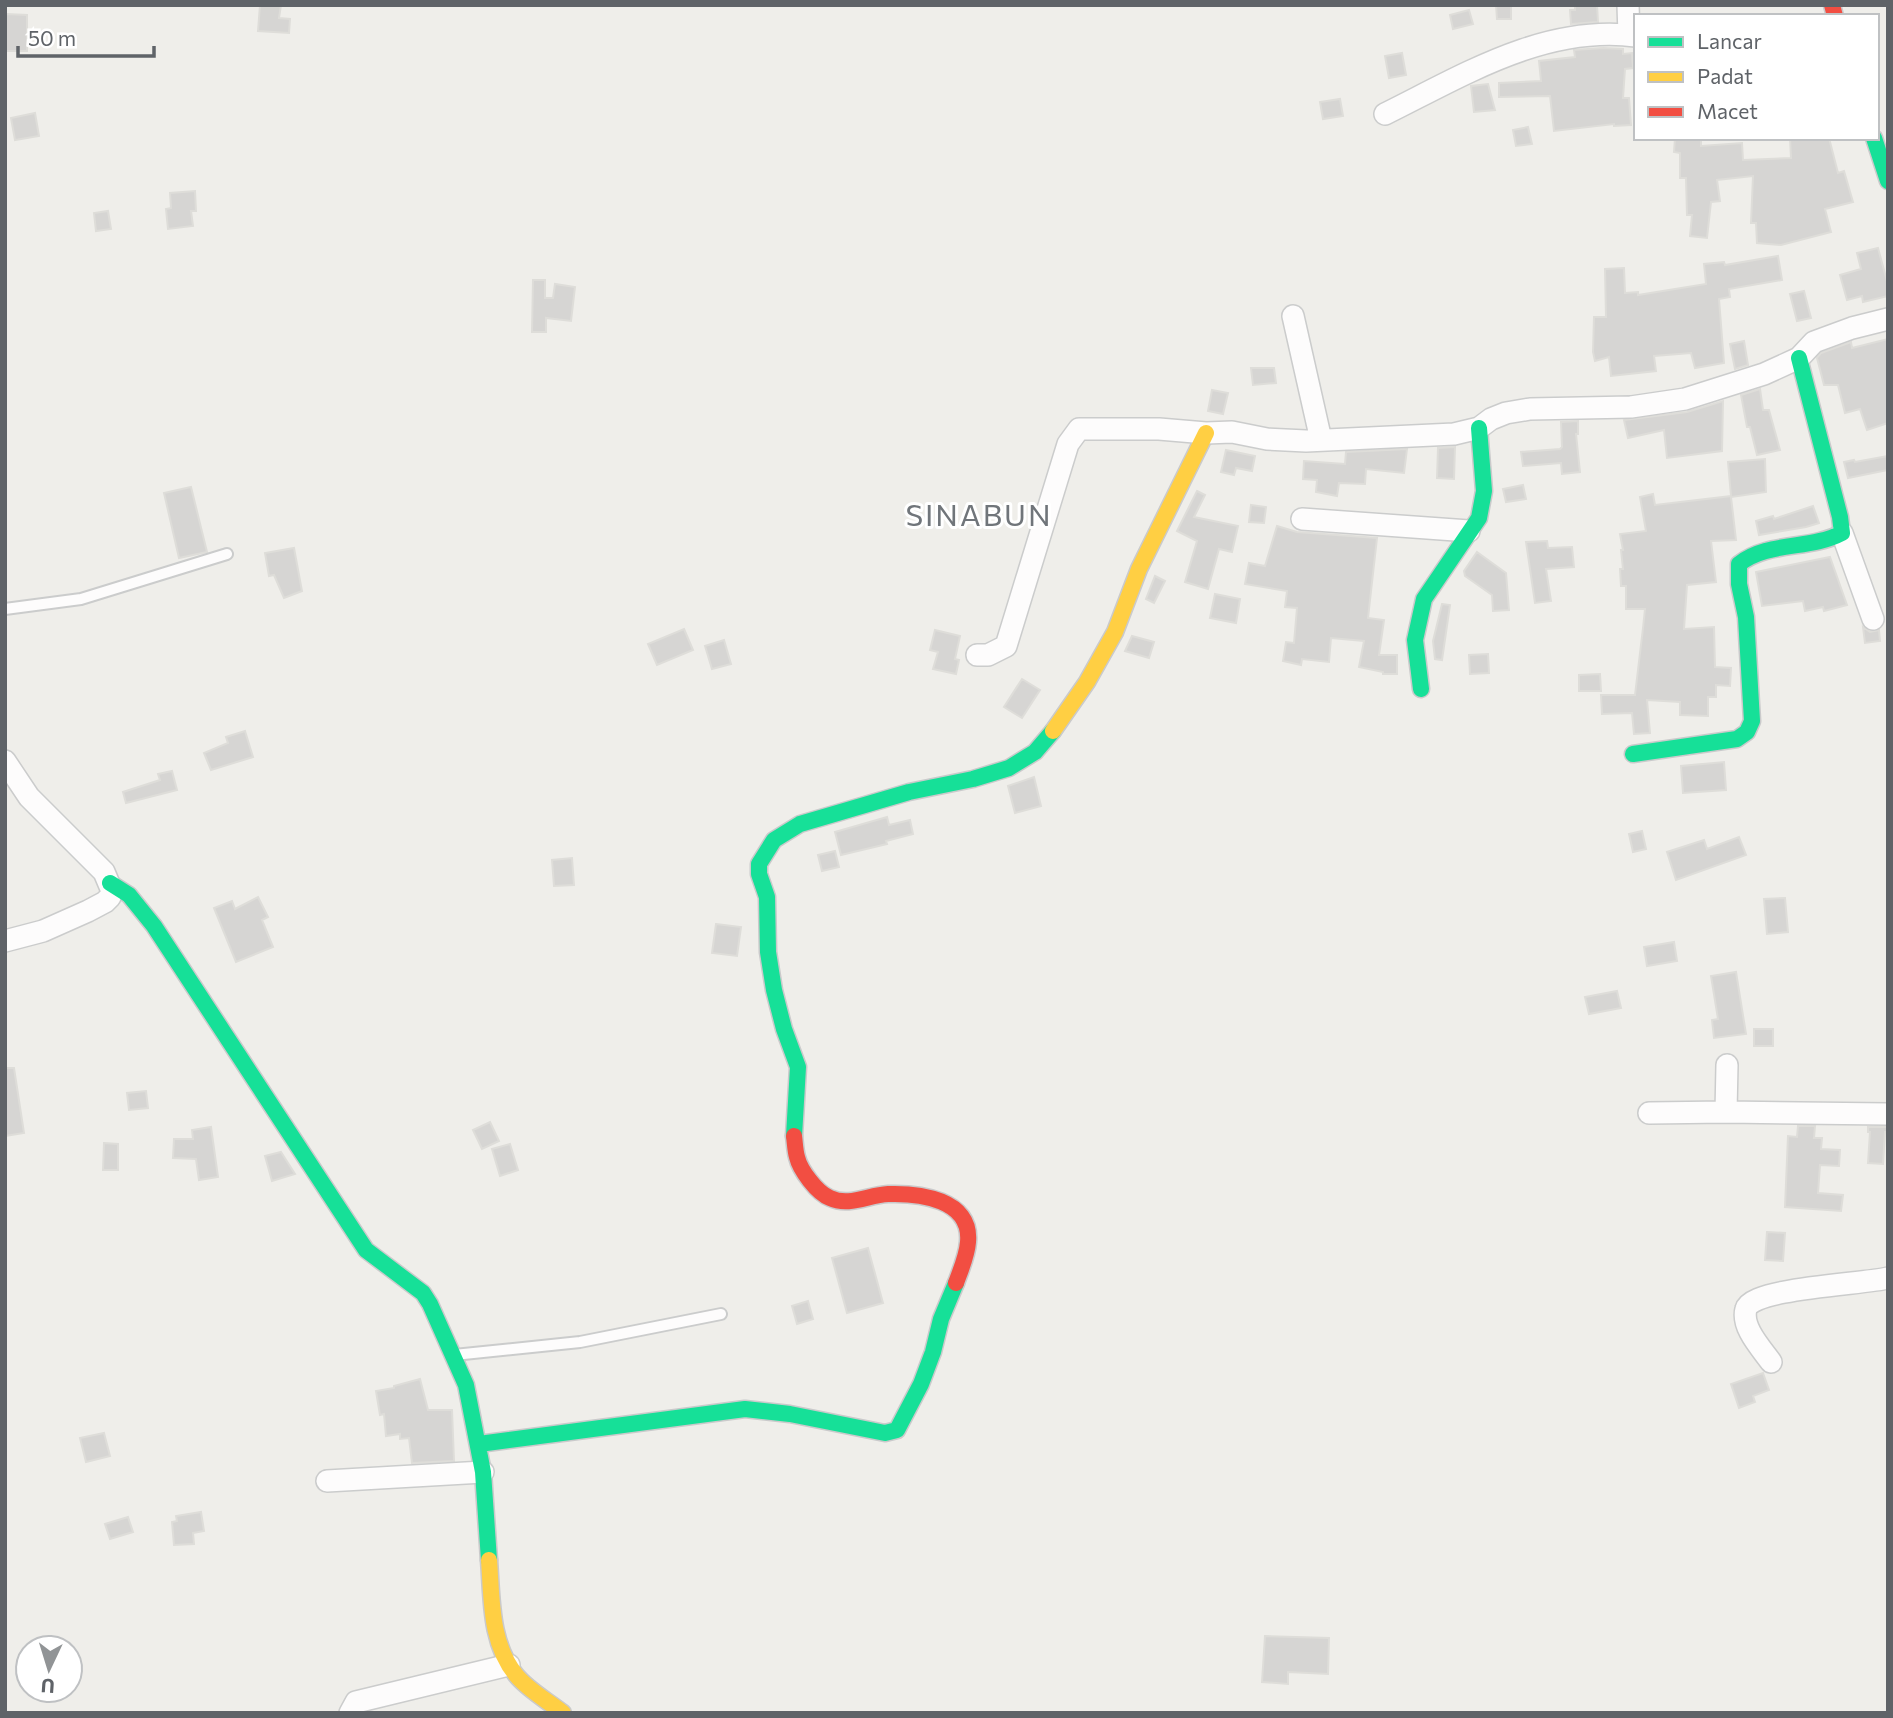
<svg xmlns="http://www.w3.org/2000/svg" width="1893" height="1718" font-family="Commissioner,sans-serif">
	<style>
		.building { fill: #d6d5d3; stroke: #deddd9; stroke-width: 2 }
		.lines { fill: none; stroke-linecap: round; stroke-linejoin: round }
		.lane-casing { stroke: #cbcccc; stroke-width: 14 }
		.street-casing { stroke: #cbcccc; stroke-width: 24 }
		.fast-casing { stroke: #cacacb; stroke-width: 19 }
		.slow-casing { stroke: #cacacb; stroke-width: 19 }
		.jam-casing { stroke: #cacacb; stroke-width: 19 }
		.lane { stroke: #fdfcfc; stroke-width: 10 }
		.street { stroke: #fdfcfc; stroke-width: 21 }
		.fast { stroke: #16e098; stroke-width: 16 }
		.slow { stroke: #ffcf43; stroke-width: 16 }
		.jam { stroke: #f24e42; stroke-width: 16 }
		.labels { text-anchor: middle; stroke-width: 6; stroke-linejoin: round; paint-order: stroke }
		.quarter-label { font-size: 30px; letter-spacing: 2px; fill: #70757a; stroke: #fff }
	</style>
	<rect width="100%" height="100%" fill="#efeeea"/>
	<!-- building -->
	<path class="building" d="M260,5h21l-2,13 11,1 -1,14 -31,-2z
		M1496,5h15v14h-14z
		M1575,5h22l1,17 -27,2 -1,-14h5z
		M1469,10l4,14 -20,5 -3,-14z
		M6,14l21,1v36h-21z
		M1603,48l20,1v5l9,-1 1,15 -8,1 -2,29h6l2,27 -17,1v-2l-60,7 -4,-35 -51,1v-14l42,-2 -2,-20 36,-4 -1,-7z
		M1402,53l4,22 -17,3 -4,-22z
		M1488,84l7,26 -21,2 -3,-26z
		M1340,99l3,17 -20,3 -3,-17z
		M35,113l4,23 -24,4 -4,-22z
		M1528,127l4,17 -16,2 -3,-16z
		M1675,138h26v8l41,-3 1,17 48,-2 -1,-20h39l9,35 6,-2 9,31 -28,7 6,23 -50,13 -24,-2 -1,-20h-5l2,-47 -36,4 3,21 -9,1 -4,36 -17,-2 2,-21h-5l-1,-37h-6v-25l-6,-1z
		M195,191l1,20h-5l2,15 -25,3 -2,-20 5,-1 -1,-15z
		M108,211l3,18 -15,2 -2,-18z
		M1878,248l10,37v11l-25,6 -1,-6 -15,4 -7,-25 21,-6 -4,-16z
		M1778,256l4,24 -53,9 1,8 -11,2 5,64 -29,5 -4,-15 -37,3 2,15 -45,5 -2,-19 -14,4 -2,-9 1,-35h12l-1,-48 19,-1 1,25 13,-1v3l68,-11 -2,-20 20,-2 1,3z
		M533,280h12v18h8l2,-14 20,3 -4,34 -25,-3v14h-14z
		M1804,291l7,27 -14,3 -7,-27z
		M1888,339v84l-21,7 -7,-21 -15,4 -7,-28h-14l-7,-27 4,-5 30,-11 1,6z
		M1744,341l4,24 -13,4 -5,-25z
		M1251,368h23l2,15 -23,2z
		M1760,389l3,21h6l11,40 -23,5 -7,-28h-3l-6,-32z
		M1212,390l16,3 -5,21 -15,-3z
		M1723,401l-1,50 -55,7 -3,-28 -36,8 -4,-18 63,-8z
		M1578,421v13h-2l4,38 -18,2 -1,-11 -38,3 -2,-14 39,-3 2,-2 -1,-25z
		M1455,447l-1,32 -17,-1 1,-30z
		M1407,449l-3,24 -38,-4 -1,15 -26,-1 -2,13 -21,-4 1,-12 -14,-1 1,-18 41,3 1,-12z
		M1226,450l29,6 -3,15 -16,-3 -2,7 -13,-3z
		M1888,456v14l-40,8 -4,-16 10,-2 1,2z
		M1765,459l1,33 -35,5 5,43 -25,1 5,41 -29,3 -3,44 30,-2 1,40 16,1 -1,18 -14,-1v12h-8v19l-28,-1v-13l-33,-2 3,33 -16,1 -2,-21 -30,1 -1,-19h34l8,-67 2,-19h-19v-23h-5l-1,-17h3l-2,-19h2l-3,-16 26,-3 -6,-34 13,-3 2,11 76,-9 -3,-34z
		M1523,485l3,14 -20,3 -3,-13z
		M191,487l16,65 -28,6 -15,-65z
		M1197,491l8,4 -11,22 44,9 -6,26 -13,-3 -11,40 -23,-7 12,-41 -20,-10z
		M1251,505l15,2 -2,16 -15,-1z
		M1813,506l6,17 -13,4 -47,8 -3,-14 17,-5 1,3z
		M1277,526l20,6 80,6 -9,80 16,2 -5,35h18v19h-14v-2l-24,-5 5,-26 -33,-3 -2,24 -27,-3 -1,6 -18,-4 3,-19 8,1 3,-35 -12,-1 2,-16 -42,-7 4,-21 16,3z
		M1547,541l1,7 24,-1 2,20 -28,2 5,32 -16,2 -9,-61z
		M294,548l8,43 -18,7 -10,-23 -5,1 -4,-23z
		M1477,552l29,21 3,37 -16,1 -1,-16 -27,-19 -1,-5z
		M1830,557l17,48 -23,6 -1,-4 -18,4 -2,-10 -41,5 -6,-34z
		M1155,576l10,5 -11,22 -8,-4z
		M1215,594l25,5 -4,24 -26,-5z
		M1442,604l8,1 -8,55 -7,-1 -2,-18z
		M1863,627l7,5 9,-2 1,11 -15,2z
		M684,629l9,21 -36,15 -9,-21z
		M935,630l25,6 -5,23 4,1 -3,14 -23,-5 5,-17 -8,-2z
		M1132,636l22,6 -5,16 -24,-7z
		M724,640l7,24 -19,5 -7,-23z
		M1488,654l1,19 -19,1 -1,-19z
		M1600,674l1,17h-22v-16z
		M1022,679l18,11 -18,28 -18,-11z
		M245,731l8,26 -42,13 -7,-17 24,-10 -2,-6z
		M1724,762l2,28 -43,3 -2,-27z
		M172,771l5,19 -51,13 -3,-11 37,-12 -2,-6z
		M1034,777l7,29 -26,7 -7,-27z
		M887,817l2,8 21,-5 3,14 -27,7 1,3 -46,11 -6,-23z
		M1642,831l4,18 -13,3 -4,-18z
		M1739,837l7,18 -70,25 -9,-28 37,-12 3,9z
		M835,851l4,16 -17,4 -4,-16z
		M572,858l2,27 -20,1 -2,-26z
		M258,897l10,20 -6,3 11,27 -37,15 -22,-54 18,-7 3,8z
		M1785,898l3,34 -21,2 -3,-35z
		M716,924l25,3 -4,29 -25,-3z
		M1674,942l3,19 -30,5 -3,-19z
		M1736,972l10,62 -32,4 -2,-18 6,-1 -7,-43z
		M1617,991l4,17 -32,6 -4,-17z
		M1754,1029h19v17h-19z
		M5,1068h9l10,65 -19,3z
		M146,1091l2,17 -19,2 -2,-17z
		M490,1122l9,19 -17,8 -9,-19z
		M1798,1126h17l-1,12h8l-1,11 19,1 -1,16 -19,-1 -2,28 25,2 -2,16 -56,-4 3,-71 9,1z
		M211,1127l7,50 -19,3 -3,-21 -23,-1 1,-19h19l-1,-9z
		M1868,1127h20v5h-3l-2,32 -15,-1 2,-31h-2z
		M104,1143l14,1v26h-15z
		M510,1144l8,26 -18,6 -8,-27z
		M281,1152l14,22 -23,7 -7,-25z
		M1767,1232l18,1 -2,28 -18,-1z
		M868,1248l15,55 -36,10 -15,-55z
		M808,1301l5,18 -16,5 -5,-18z
		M1763,1373l6,17 -16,6 2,6 -16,6 -8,-24z
		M420,1379l8,31h24l2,51 -42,2 -3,-25 -9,1v-5l-14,2 -2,-22 -4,1 -4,-24 18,-3v-2z
		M104,1433l6,23 -24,6 -6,-24z
		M201,1512l3,19 -11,2 1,11 -20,1 -2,-23 5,-1 -1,-5z
		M128,1517l5,15 -23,7 -5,-15z
		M1265,1636l64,2 -1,36 -40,-2v12l-26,-2z"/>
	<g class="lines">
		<defs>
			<path id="lane" d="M5,609l76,-10 146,-45
				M454,1355l126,-13 141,-28"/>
			<path id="street" d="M1628,5l1,30
				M1385,114c77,-38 160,-90 251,-78
				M1293,316l28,124
				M1302,519l167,12
				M1842,533l31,86
				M977,655h11l18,-9 62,-202 11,-15h80l47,4 26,-1 35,7 39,2 148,-7 25,-6 12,-9 15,-6 24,-4 101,-2 54,-8 79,-25 35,-16 15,-16 38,-14 36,-9
				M5,761l24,36 75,75 8,19 -2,6 -5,5 -17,9 -45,20 -38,10
				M1726,1112l1,-47
				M1649,1113l77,-1 162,2
				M1771,1362c-10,-14 -30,-35 -25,-53 5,-21 119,-25 142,-31
				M327,1481l156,-9
				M350,1713l6,-11 153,-37"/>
			<path id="fast" d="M1874,138l14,43
				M1421,689l-6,-49 9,-41 55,-81 5,-27 -5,-63
				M1633,754l104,-15 10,-7 5,-11 -6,-104 -7,-33v-20c29,-23 71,-14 103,-31l-2,-16 -41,-159
				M110,883l19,12 25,31 212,324 57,43 7,11 36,81 17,87 6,88
				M794,1136l4,-69 -14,-38 -10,-39 -6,-38 -1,-55 -8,-23v-10l15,-24 26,-16 109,-32 64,-13 36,-11 26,-16 18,-21
				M479,1444l266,-35 45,5 95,19 12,-3 24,-46 12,-32 8,-33 15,-36"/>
			<path id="slow" d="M1053,731l34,-49 28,-50 24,-63 67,-136
				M489,1560c3,40 1,83 27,115 12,15 32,26 47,38"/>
			<path id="jam" d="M1832,5l3,11
				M794,1136c1,7 1,14 3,21 3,13 20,36 33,41 19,9 38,-3 58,-4 31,-1 84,5 80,48 -1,14 -7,27 -12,41"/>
		</defs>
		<!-- lane casing -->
		<use href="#lane" class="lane-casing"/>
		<!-- street casing -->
		<use href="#street" class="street-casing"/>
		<!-- fast casing -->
		<use href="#fast" class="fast-casing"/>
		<!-- slow casing -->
		<use href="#slow" class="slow-casing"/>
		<!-- jam casing -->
		<use href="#jam" class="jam-casing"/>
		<!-- lane -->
		<use href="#lane" class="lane"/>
		<!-- street -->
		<use href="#street" class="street"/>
		<!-- fast -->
		<use href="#fast" class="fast"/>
		<!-- slow -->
		<use href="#slow" class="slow"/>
		<!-- jam -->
		<use href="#jam" class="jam"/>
	</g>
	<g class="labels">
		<!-- quarter labels -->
		<g class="quarter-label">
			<text x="979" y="526">SINABUN</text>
		</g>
	</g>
	<!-- border -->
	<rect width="1893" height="1718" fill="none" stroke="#5f6368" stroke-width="14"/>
	<!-- legend -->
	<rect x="1634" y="14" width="245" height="126" fill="#ffffff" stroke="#bfc1c3" stroke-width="2"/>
	<rect x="1648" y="37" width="35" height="10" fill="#16e098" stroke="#bfc1c3" stroke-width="2"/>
	<text x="1697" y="49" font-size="21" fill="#5f6368">Lancar</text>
	<rect x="1648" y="72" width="35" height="10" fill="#ffcf43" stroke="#bfc1c3" stroke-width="2"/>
	<text x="1697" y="84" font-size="21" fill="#5f6368">Padat</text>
	<rect x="1648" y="107" width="35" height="10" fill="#f24e42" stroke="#bfc1c3" stroke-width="2"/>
	<text x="1697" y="119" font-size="21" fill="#5f6368">Macet</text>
	<!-- north arrow -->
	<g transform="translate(49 1669) rotate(184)"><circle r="33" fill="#ffffff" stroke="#bfc1c3" stroke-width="2"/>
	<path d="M0-5L12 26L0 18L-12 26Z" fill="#919496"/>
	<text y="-10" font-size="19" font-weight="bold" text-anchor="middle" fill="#5f6368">U</text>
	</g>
	<!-- scale -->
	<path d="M18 46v10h136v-10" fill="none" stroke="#5f6368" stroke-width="3.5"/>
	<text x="28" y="46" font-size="21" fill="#5f6368" stroke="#ffffff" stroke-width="5" paint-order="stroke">50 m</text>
</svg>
